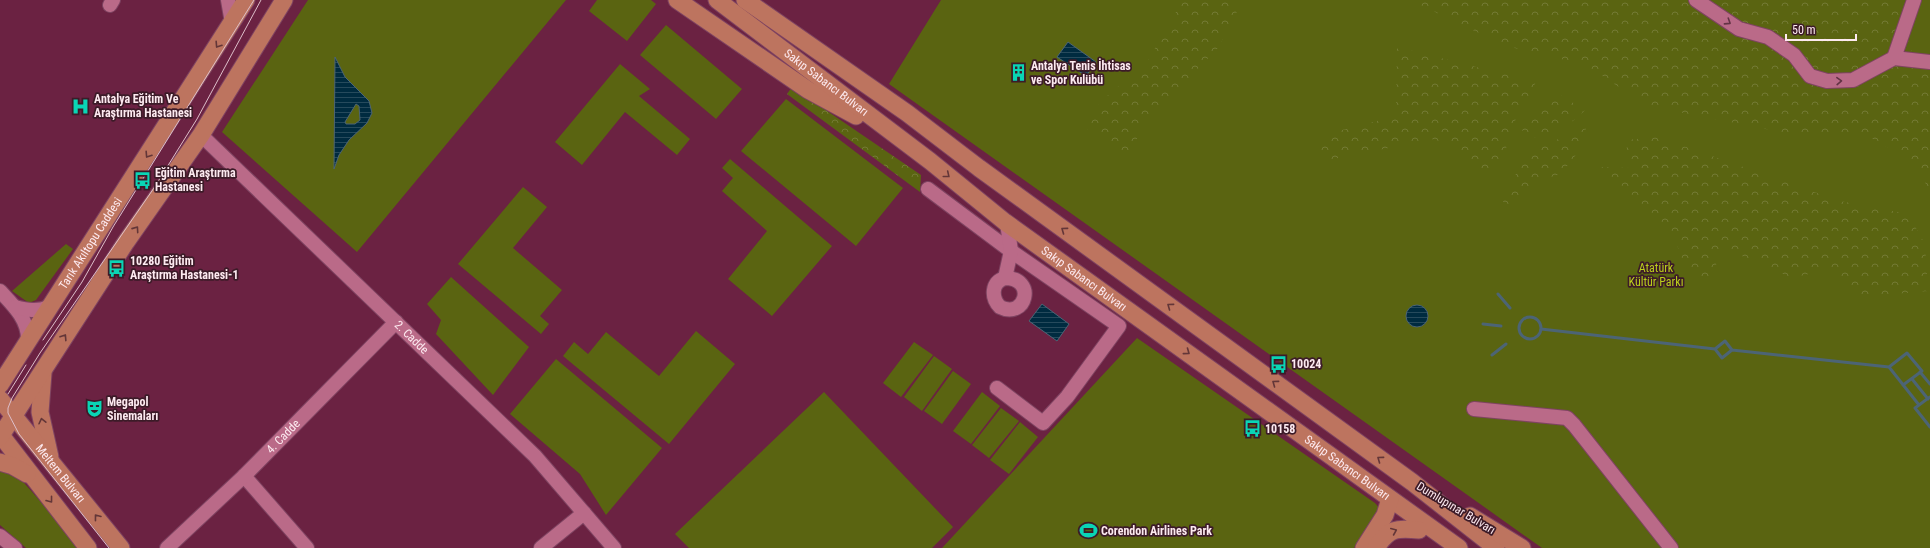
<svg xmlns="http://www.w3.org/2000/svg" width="1930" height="548" font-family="'Roboto Condensed',sans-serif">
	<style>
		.green { fill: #5a6411 }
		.forest { fill: url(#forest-crowns) }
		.water { fill: url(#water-rules); stroke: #4c6475; fill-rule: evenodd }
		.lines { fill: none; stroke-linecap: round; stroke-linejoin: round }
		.stream { stroke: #4c6475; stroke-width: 3 }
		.minor-casing { stroke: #7e4361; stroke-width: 16 }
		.major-casing { stroke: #7e4361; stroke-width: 19 }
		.minor { stroke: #ba6a88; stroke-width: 14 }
		.major { stroke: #bd745f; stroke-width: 17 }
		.tram { stroke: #ddbfca; stroke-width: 1 }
		.oneway { stroke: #623345 }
		.oneway2 { stroke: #633638 }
		.labels { text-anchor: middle; stroke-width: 3.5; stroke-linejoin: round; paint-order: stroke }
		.poi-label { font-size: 12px; font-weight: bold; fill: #fdeaf0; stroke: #3c1b28; text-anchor: start }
		.street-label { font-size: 12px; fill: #fdeaf0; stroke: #3c1b28 }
		.park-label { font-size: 12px; fill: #bace1c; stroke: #3c1b28 }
	</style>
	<defs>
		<pattern id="forest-crowns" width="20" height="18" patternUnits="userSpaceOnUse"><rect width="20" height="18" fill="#5a6411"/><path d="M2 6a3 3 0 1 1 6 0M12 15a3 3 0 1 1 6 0" fill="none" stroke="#737a34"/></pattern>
		<pattern id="water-rules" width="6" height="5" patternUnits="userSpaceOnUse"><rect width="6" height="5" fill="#002b40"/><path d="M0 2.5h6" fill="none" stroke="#264a5c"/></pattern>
	</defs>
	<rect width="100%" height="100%" fill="#6b2242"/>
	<!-- green -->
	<path class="green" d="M308,0h258l-209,252 -135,-120z
		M597,0h54l5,4 -29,37 -38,-30z
		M941,0h989v548h-388l-653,-464z
		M666,25l76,64 -26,30 -57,-48 4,-4 -4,4 -19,-16z
		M620,64l30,25 -11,7 51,43 -13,16 -52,-43 -43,53 -27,-23z
		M786,99l117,89 -47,58 -115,-95z
		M730,159l102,87 -60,70 -44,-37 39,-48 -45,-40 11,-13 -11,-10z
		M523,187l24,20 -34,41 49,42 -22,26 9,8 -8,10 -83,-70z
		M66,244l7,5 -37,51 -7,3 -17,-12z
		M451,277l78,70 -36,48 -57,-61 5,-14 -14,-16z
		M696,331l39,33 -66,80 -106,-88 11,-14 14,12 18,-22 53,44z
		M1137,338l238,165 8,9 -29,36h-412z
		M914,342l19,13 -32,42 -18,-14z
		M934,356l18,13 -30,42 -18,-14z
		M556,359l106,89 -56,67 -26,-41 -70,-60z
		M953,371l18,13 -29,40 -18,-13z
		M824,392l129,135 -21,21h-243l-14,-14z
		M982,392l18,14 -29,38 -18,-13z
		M1001,408l18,13 -30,37 -17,-13z
		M1020,422l18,15 -29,37 -19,-14z
		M0,466h9l73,82h-56l-26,-23z"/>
	<!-- forest -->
	<path class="forest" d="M1183,0h60l-25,48 -78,80 -8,28 -45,-27 13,-27 47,-40z
		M1410,0h488l19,69 13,3v121l-14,-30 -56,-31 -73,1 -140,-27 -61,-41 -80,-19z
		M1397,47l139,35 -28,52 2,7 -20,35 -31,-25 -25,-12 -111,22 -4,-25 77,-20z
		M792,87l129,88 -1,17 -133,-98z
		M1557,93l28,17c-13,15 -38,27 -57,28l-6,-8z
		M1586,128l-4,19 -21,27 -27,8 -21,24 -10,-4 23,-50z
		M1658,137l182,64 68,13 17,30 3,47 -66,6 -36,-27 -34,8 -66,-29 -21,33 -19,-12 -14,-39 -71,-64 28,1 -3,-28z"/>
	<!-- water -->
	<path class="water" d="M1068,42l28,20 -10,14 -29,-19z
		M335,57l10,20 24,24 3,12 -5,10 -18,17 -10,15 -5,14zM356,104l3,2 1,14 -5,4h-9l-1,-2z
		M1042,304l27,20 -12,17 -28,-20z
		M1406 316a11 11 0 1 1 22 0a11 11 0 1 1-22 0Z"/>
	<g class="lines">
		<!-- stream -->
		<path class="stream" d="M1498,294l12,14
			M1519 328a11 11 0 1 1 22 0a11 11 0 1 1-22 0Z
			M1483,324l18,2
			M1541,329l174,20 7,9 10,-8 157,17 18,-14 15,18 -19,14
			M1715,349l10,-8 7,9
			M1492,355l14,-11
			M1889,367l30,38
			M1920,372l10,12
			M1912,379l16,20
			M1930,397l-15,11 15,19"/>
		<defs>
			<g id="minor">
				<path d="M228,0l4,23"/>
				<path d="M1696,0l43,29 29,8 26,18 16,21 17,5 26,-1 41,-22 36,4"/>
				<path d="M110,5l3,-5"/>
				<path d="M1894,58l20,-58"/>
				<path id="s1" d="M201,135l334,321 79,92"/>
				<path d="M928,189l83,62 108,75 -52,71 -24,26 -46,-35"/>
				<path d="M1005,278c32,0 21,42 -5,29 -9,-9 -9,-25 5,-29l6,-27 -4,-28"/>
				<path d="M0,291c13,14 28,28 28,48"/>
				<path d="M15,307c12,3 22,5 34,0"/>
				<path d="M1474,409l93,9 7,7 97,123"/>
				<path d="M244,476l63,72"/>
				<path d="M0,536l15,12"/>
				<path id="s2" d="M167,548l77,-72 152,-154"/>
				<path d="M541,548l43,-35"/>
			</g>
			<g id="major">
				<path d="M677,0l131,90 48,26"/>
				<path id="s3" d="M717,0l213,161 75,61 454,326"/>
				<path d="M745,0l162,113 72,55 433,314 84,66"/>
				<path d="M43,373l-3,39 10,45"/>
				<path id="s4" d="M0,385l246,-385"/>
				<path id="s5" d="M0,399l121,149"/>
				<path d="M0,434l88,114"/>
				<path d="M0,437l126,-195 75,-107 83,-135"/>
				<path d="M0,462l13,4 14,8"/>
				<path d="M1470,516l52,32"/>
				<path d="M1364,548l21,-33 5,-16"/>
				<path d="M1376,548c13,-20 20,-20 43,-18"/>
			</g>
		</defs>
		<!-- minor casing -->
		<use href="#minor" class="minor-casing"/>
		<!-- major casing -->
		<use href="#major" class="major-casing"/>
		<!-- minor -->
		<use href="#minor" class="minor"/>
		<!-- major -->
		<use href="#major" class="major"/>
		<!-- tram -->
		<path class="tram" d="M43,340l39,-58 31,-55 141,-227
			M8,394l18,-29
			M109,548l-90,-114 -11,-21v-5l4,-10 28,-45 114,-165 43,-69 64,-119"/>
	</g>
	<!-- one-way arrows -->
	<defs><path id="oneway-chevron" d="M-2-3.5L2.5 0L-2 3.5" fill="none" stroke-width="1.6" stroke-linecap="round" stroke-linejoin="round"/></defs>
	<g class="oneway">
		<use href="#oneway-chevron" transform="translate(1728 22) rotate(33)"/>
		<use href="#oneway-chevron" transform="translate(1839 81) rotate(-2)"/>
	</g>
	<g class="oneway2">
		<use href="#oneway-chevron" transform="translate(218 45) rotate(123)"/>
		<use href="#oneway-chevron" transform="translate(148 155) rotate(123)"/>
		<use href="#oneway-chevron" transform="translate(947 175) rotate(39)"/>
		<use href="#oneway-chevron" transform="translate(136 229) rotate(-55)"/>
		<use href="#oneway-chevron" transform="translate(1064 230) rotate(-144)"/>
		<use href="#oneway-chevron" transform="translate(1170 306) rotate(-144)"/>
		<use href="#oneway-chevron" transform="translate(64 337) rotate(-57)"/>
		<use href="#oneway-chevron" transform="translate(1187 352) rotate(36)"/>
		<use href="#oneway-chevron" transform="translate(1275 383) rotate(-144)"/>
		<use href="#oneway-chevron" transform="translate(42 421) rotate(-103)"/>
		<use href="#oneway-chevron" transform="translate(1380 459) rotate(-144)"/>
		<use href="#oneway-chevron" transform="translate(50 500) rotate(52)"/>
		<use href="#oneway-chevron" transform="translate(97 517) rotate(-128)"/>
		<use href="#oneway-chevron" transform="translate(1394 531) rotate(-23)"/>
	</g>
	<!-- icons -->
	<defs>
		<symbol id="building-bare" viewBox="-9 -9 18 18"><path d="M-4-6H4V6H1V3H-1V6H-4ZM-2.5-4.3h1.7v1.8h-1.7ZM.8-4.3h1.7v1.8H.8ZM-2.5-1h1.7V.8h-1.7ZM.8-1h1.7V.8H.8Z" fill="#0ad5b5" stroke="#3c1b28" stroke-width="2.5" paint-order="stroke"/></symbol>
		<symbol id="hospital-bare" viewBox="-9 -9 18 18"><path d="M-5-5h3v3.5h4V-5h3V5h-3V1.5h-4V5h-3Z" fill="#0ad5b5" stroke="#3c1b28" stroke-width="2.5" paint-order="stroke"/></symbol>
		<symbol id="bus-bare" viewBox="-9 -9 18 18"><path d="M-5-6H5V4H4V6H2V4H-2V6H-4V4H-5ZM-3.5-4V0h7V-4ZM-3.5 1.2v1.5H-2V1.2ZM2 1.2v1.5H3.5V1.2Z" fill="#0ad5b5" stroke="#3c1b28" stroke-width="2.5" paint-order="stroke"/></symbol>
		<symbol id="theatre-bare" viewBox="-9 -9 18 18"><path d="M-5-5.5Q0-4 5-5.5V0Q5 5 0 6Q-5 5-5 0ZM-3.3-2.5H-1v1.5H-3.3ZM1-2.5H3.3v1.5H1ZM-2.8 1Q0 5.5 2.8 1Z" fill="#0ad5b5" stroke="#3c1b28" stroke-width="2.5" paint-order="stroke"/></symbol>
		<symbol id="stadium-bare" viewBox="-9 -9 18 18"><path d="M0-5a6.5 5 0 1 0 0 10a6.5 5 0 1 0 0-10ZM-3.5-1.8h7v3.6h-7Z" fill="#0ad5b5" stroke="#3c1b28" stroke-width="2.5" paint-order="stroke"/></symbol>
	</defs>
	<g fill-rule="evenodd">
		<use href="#building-bare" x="1006" y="60" width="25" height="25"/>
		<use href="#hospital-bare" x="68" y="94" width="25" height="25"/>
		<use href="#bus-bare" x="130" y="168" width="25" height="25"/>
		<use href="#bus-bare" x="104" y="256" width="25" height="25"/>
		<use href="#bus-bare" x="1266" y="352" width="25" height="25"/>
		<use href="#theatre-bare" x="82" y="396" width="25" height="25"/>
		<use href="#bus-bare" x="1240" y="416" width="25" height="25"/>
		<use href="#stadium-bare" x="1076" y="518" width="25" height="25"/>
	</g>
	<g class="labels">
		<!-- poi labels -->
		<g class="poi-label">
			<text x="1031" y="70">Antalya Tenis İhtisas<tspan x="1031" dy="14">ve Spor Kulübü</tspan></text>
			<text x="94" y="103">Antalya Eğitim Ve<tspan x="94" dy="14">Araştırma Hastanesi</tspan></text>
			<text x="155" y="177">Eğitim Araştırma<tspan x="155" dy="14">Hastanesi</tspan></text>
			<text x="130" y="265">10280 Eğitim<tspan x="130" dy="14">Araştırma Hastanesi-1</tspan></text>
			<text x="1291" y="368">10024</text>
			<text x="107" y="406">Megapol<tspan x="107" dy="14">Sinemaları</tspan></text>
			<text x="1265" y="433">10158</text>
			<text x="1101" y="535">Corendon Airlines Park</text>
		</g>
		<!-- street labels -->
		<g class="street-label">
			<text dy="4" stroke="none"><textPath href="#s3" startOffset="137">Sakıp Sabancı Bulvarı</textPath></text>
			<text dy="4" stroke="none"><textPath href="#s4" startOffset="168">Tarık Akıltopu Caddesi</textPath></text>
			<text dy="4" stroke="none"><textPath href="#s3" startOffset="461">Sakıp Sabancı Bulvarı</textPath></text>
			<text dy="4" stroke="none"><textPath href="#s1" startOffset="292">2. Cadde</textPath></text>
			<text dy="4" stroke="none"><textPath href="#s2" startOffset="161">4. Cadde</textPath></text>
			<text dy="4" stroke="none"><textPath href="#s3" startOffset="785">Sakıp Sabancı Bulvarı</textPath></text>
			<text dy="4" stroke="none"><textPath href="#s5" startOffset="96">Meltem Bulvarı</textPath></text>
			<text transform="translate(1456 508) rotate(31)" y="4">Dumlupınar Bulvarı</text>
		</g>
		<!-- park labels -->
		<g class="park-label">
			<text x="1656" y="272">Atatürk<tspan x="1656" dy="14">Kültür Parkı</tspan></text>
		</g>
	</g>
	<!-- scale -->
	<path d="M1786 34v6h70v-6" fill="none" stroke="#fdeaf0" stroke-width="2"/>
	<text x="1792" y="34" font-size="12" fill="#fdeaf0" stroke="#3c1b28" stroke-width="3" paint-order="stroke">50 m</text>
</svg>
